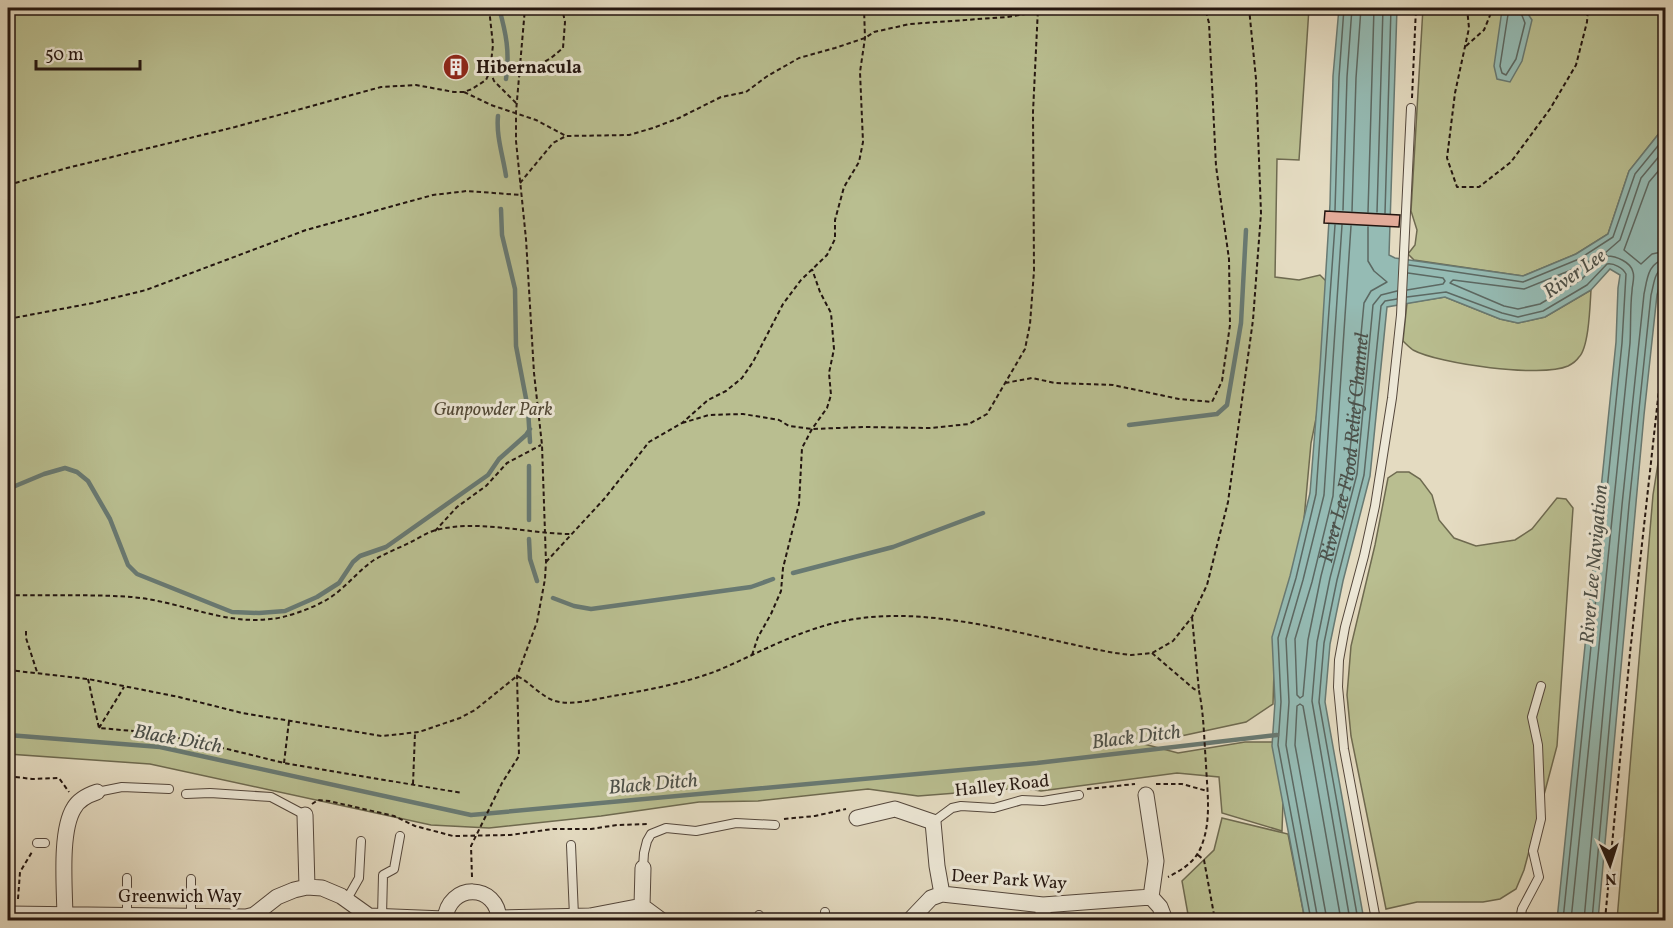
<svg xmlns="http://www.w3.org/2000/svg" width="1673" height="928" font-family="Vollkorn,serif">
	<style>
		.green { fill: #b9be90; stroke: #6e6a50; stroke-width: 1.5 }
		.water { fill: #95bbb4; stroke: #687972; stroke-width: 1.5 }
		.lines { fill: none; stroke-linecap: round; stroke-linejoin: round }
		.shore { stroke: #5c6862; stroke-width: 1.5 }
		.stream { stroke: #687972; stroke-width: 4.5 }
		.building { fill: #e2ab99; stroke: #241610; stroke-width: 1.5 }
		.service-casing { stroke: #54473c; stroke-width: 10 }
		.minor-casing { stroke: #54473c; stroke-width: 17 }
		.path { stroke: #241610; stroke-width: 2; stroke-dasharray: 4.5 3; stroke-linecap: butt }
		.service { stroke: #ede8d7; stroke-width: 8 }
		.minor { stroke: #ede8d7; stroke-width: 15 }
		.labels { text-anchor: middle; stroke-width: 6; stroke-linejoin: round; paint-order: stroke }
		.poi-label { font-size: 18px; font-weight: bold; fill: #241610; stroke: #ede8d7; text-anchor: start }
		.park-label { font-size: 18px; font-style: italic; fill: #514836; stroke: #ede8d7 }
		.street-label { font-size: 18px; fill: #241610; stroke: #ede8d7 }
		.water-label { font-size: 20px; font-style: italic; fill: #4c5049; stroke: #ede8d7 }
	</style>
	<rect width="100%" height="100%" fill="#e4dbc1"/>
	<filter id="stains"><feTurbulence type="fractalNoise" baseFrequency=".00333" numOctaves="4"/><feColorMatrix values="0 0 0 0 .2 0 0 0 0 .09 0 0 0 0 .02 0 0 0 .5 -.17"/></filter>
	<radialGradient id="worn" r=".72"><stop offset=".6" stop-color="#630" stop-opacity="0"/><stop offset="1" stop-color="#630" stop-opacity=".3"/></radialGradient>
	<!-- green -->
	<path class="green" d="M8,8h1301l-10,152 -22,-1 -2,118 24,3 21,-5 13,13 -14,116 -8,39 -9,98 -27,97 -2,66 -27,18 -102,22 34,9 67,-11h36l3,31 -2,58 -60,-18 -3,-36 -42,-4 -136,18 -19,-3 -104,8 -50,-7 -110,12 -59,1 -98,14 -112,12 -58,-3 -281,-61 -142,-10z
		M1423,8h242v118l-36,45 -21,63 -32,20 -53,22 -109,-16 -6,-6 7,-9 2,-15 -6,-19z
		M1591,290c-1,15 -2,57 -12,67 -2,3 -7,7 -11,9 -27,12 -129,-2 -155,-16 -3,-2 -7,-6 -10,-9l4,-38 38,-6 55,22 18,4 27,-6z
		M1665,419v501h-48l36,-425z
		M1397,472h12l11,7 12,16 7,25 15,18 22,8 39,-6 17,-11 25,-31 9,1 7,9 -16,238 -33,124 -8,19 -16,10 -17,3h-66l-31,7 -35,-173 -4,-41 4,-49 24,-101 13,-67z
		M1222,818l66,16 17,86h-116l-7,-39 32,-31z"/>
	<!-- water -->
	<path class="water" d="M1339,8h58l-8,247 6,3 128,18 53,-22 32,-20 21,-63 36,-45v139l-8,30 -13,120 -46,505h-41l59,-578 2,-54 2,-13 -10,-6 -19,21 -46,27 -27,6 -18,-4 -55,-22 -58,10 -17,169 -27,105 -13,63 -5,58 39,218h-59l-33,-174 3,-44 -3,-65 18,-61 20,-83 10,-126 10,-163 3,-128z
		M1509,8h15l8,12 -10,41 -12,21 -13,-3 -3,-13 8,-56z"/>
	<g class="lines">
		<!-- shore -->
		<g class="shore">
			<path d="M1509,8l-9,58 2,7 4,2 10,-16 9,-36 -6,-15"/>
			<path d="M1666,162l-17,20 -25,68 17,14 11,-10 14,-3"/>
			<path d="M1335,210l4,-133 5,-69"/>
			<path d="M1343,210l4,-133 5,-69"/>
			<path d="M1352,211l4,-133 5,-70"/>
			<path d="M1368,212l6,-204"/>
			<path d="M1377,212l6,-204"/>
			<path d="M1385,213l6,-205"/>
			<path id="s1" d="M1351,226l-18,270 -21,86 -17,57 2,56 3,3 3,-2 5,-56 13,-64 27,-104 16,-169 7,-12 16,-9 -13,-11 -6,-10v-34"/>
			<path d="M1593,259l3,1 1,3 -15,16 -42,25 -22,5 -14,-3 -54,-23 3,-3 71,9 57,-23z"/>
			<path d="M1409,265l114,17 56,-23 34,-22 22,-63 31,-38"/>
			<path d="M1407,290l36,-6 2,-3 -2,-3 -35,-5"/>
			<path d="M1407,297l39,-5 56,21 16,4 25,-6 44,-26 20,-21c7,-1 16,4 19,10l-4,69 -59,577"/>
			<path d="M1311,920l-33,-175 3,-43 -3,-64 18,-60 20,-84 19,-269"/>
			<path d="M1318,920l-32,-175 3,-43 -3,-63 17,-59 21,-85 18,-270"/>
			<path d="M1327,920l-32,-175 2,-39 3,-2 3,2 38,214"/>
			<path d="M1350,920l-38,-219 5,-59 13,-64 27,-104 16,-169 8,-10 16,-4"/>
			<path d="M1358,920l-39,-218 5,-59 13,-63 27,-105 17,-169 4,-5 12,-2"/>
			<path d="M1571,920l59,-577c1,-17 0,-35 2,-52 0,-6 3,-13 1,-19 -2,-10 -17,-16 -26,-16l-2,-3 15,-13 21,-62 25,-30"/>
			<path d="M1584,920l38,-415 22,-211c3,-14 4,-33 22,-34"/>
			<path d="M1592,920l37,-415 22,-210c3,-10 3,-26 15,-28"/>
		</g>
		<!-- stream -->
		<path class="stream" d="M499,8c7,25 11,44 7,71
			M498,116c-2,20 5,40 8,60
			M501,209l1,26 13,54 1,57 12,63 2,33
			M1129,425l88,-11 10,-9 14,-82 5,-93
			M8,489l36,-15 21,-6 12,4 11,9 22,38 18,46 9,9 95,38 27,1 26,-2 32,-14 22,-14 14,-21 7,-6 26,-9 102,-72 11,-16 27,-24 4,-6
			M529,520v-54
			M529,539l1,20 7,22
			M793,573l100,-26 90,-34
			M553,598l21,8 17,3 160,-22 22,-8
			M8,735l152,12 311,68 566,-52 240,-28"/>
	</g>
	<!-- building -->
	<path class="building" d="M450,61h12v13l-12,-1z
		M1325,211l75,4 -1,12 -75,-4z"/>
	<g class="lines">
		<defs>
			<path id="service" d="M97,792l25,-5 47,2
				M186,794l24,-1 61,4 34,18
				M933,822l19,-14 9,-2 33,2 28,-8 21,1 36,-6
				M37,843h8
				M571,845l3,71
				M643,868l1,-15 3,-12 4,-7 15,-6 30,3 40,-8 39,2
				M347,899l12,-21 2,-37
				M825,912v8
				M759,915v5
				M127,916v-38
				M382,916l1,-41 11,-6 6,-33
				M191,919v-40
				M1376,920l-32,-171 -6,-62 1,-27 6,-33 19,-71 11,-50 17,-108 9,-83 10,-207
				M1520,920l2,-11 17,-32 -6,-26 8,-32 -3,-74 -6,-28 9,-31"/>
			<path id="minor" d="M1146,795l10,66 -5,36
				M305,815l2,72
				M857,818l38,-9 38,13 4,44 5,28
				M1043,905v15
				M642,906l1,-38
				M8,914l238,3 8,-2 23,-18 17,-7 13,-3 15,1 19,8 28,20 75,3
				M499,918l91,-2 52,-10 19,14
				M65,920c0,-29 -6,-88 9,-112 5,-9 14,-13 23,-16
				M445,920c3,-38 53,-37 54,0
				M910,920l21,-22 11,-4 101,11 108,-8 9,10 5,13"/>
		</defs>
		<!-- service casing -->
		<use href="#service" class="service-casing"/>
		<!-- minor casing -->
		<use href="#minor" class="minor-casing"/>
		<!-- path -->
		<path class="path" d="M1467,8l2,20 -14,65 -8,65 10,29h22l32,-25 39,-53 26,-44 11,-43 1,-14
			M1466,46l18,-16 9,-22
			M490,71l4,10 22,22
			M519,76l32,-18 12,-10 2,-26 -3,-14
			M464,92l27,13 45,15 30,16
			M1412,98l4,-90
			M520,183l33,-40 13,-7 63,-1 24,-7 26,-10 42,-21 25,-5 20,-15 33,-19 36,-10 30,-10 9,-6 36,-8 97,-7 36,-6 7,-3
			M8,185l59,-17 168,-41 146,-40 35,-2 38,7h10l8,-3 14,-9 4,-9 3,-26 -4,-37
			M8,319l85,-16 53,-13 160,-60 127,-35 34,-4 54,4
			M1005,383l27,-5 23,5 58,2 66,14 33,3 10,-21 8,-56 -1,-66 -13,-93 -7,-143 -4,-15
			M682,423l27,-8 34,-1 36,6 10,6 23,3 51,-2 67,1 39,-4 18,-10 38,-65 5,-25 4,-53 -1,-159 5,-104
			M435,531l22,-24 29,-21 21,-23 34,-18
			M546,562l59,-64 44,-56 33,-19 26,-23 18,-9 16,-13 11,-16 30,-58 18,-24 26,-25 8,-16v-19l9,-33 15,-25 4,-20 -3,-70 5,-34 -1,-30
			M8,595c40,1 82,-1 123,2 52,4 98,32 152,20 19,-5 43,-14 57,-27 12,-10 22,-22 34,-30 12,-7 25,-12 37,-18 8,-4 17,-10 25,-12 45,-11 91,4 136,4
			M1192,617l7,74
			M26,631v7l11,34
			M1152,653l42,36 5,2c5,24 5,48 7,73 1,27 6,57 -5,83 -6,15 -19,23 -33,30
			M752,655l6,-18 13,-23 10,-23 2,-23 16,-64 3,-56 10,-19 15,-21 4,-13 -2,-22 5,-24 -3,-36 -11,-21 -8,-23
			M8,670l80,9 91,18 63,16 140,23 37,-4 41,-14 15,-8 42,-34c13,6 23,20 38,25 18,5 40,-2 58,-5 35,-6 73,-13 106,-26 44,-19 87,-44 136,-51 84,-13 176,19 260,34l16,2 21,-2 21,-12 19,-24 15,-32 21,-83 25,-182 8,-107 -5,-134 -7,-71
			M88,679l11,49 45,4 51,9 89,22 178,30
			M99,728l25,-41
			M284,763l5,-42
			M8,776l24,3 27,-1 10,14
			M413,784l2,-51
			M1156,784h26l25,7
			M1087,789l48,-5
			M312,804l6,-4 11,1 65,15 21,10 38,10 57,-1 43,-6h38l26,-4 30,-1
			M784,819l31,-3 31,-7
			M1198,855l6,5 11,60
			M472,877l-1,-31 31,-63 17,-27 -2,-80 20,-54 8,-43 1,-17 -4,-117 -8,-72 -8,-134 -10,-98v-29l9,-104
			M18,899l2,-27 12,-20
			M1605,920l25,-267 34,-309 2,-27"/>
		<!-- service -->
		<use href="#service" class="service"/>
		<!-- minor -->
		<use href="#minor" class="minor"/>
	</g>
	<!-- icons -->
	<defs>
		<symbol id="building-disc" viewBox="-11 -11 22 22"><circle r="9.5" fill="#8f2418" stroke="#ede8d7"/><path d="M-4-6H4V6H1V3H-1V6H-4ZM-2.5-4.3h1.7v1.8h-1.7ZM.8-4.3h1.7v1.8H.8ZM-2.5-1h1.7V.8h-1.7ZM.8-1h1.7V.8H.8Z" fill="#fff"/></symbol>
	</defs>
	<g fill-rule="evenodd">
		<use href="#building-disc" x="441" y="52" width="30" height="30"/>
	</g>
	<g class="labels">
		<!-- poi labels -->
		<g class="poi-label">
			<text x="476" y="73">Hibernacula</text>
		</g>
		<!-- park labels -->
		<g class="park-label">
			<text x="493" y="415">Gunpowder Park</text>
		</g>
		<!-- street labels -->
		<g class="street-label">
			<text transform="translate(1002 785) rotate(-6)" y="6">Halley Road</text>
			<text transform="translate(1009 879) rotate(4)" y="6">Deer Park Way</text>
			<text x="180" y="902">Greenwich Way</text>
		</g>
		<!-- water labels -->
		<g class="water-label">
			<text transform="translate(1574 273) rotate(-35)" y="7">River Lee</text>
			<text dy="7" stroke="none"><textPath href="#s1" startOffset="735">River Lee Flood Relief Channel</textPath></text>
			<text transform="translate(1593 564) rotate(-85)" y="7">River Lee Navigation</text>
			<text transform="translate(1136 736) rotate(-7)" y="7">Black Ditch</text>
			<text transform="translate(178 738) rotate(10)" y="7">Black Ditch</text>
			<text transform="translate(653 783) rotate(-5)" y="7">Black Ditch</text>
		</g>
	</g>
	<!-- margin -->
	<rect width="1673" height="928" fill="none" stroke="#e4dbc1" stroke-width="30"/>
	<rect x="9" y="9" width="1655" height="910" fill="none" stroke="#241610" stroke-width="3"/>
	<rect x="15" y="15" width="1643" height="898" fill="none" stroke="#241610" stroke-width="1.5"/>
	<!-- north arrow -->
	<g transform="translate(1610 865) rotate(177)" stroke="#ede8d7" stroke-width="4.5" paint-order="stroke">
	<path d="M0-4.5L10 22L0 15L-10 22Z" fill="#241610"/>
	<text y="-9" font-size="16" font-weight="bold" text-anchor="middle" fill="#241610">N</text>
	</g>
	<!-- scale -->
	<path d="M36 60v9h104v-9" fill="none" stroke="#241610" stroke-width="3"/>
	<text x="45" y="60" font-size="18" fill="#241610" stroke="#ede8d7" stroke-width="4.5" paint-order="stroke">50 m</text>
	<rect width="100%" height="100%" filter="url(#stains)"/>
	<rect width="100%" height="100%" fill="url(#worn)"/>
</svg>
